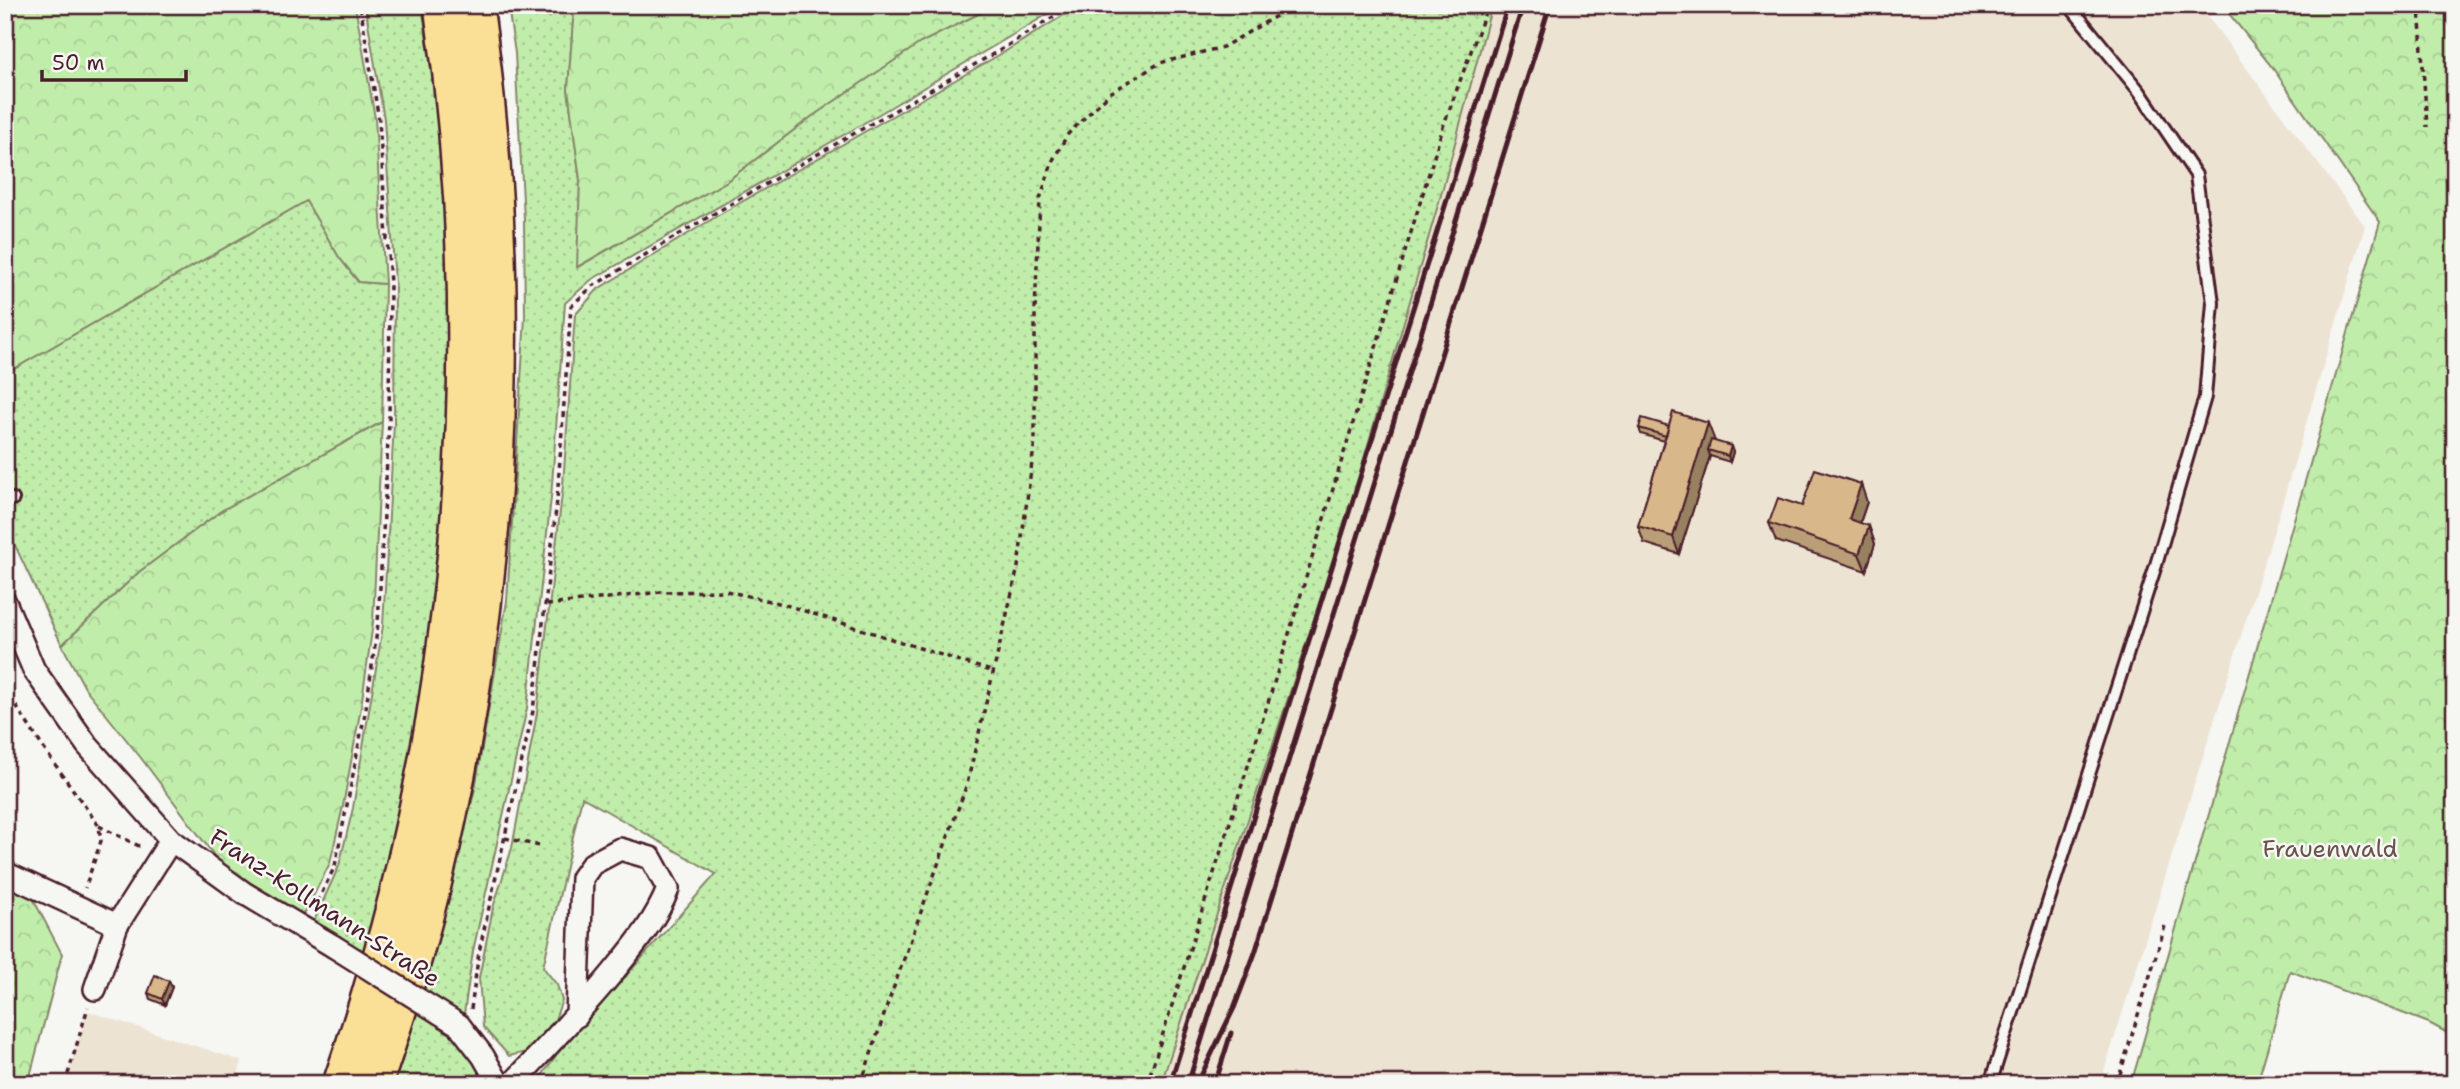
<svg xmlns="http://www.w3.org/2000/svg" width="2460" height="1089" font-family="'Shantell Sans',sans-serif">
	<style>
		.built { fill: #ede3d3 }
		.grass { fill: url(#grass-dots); stroke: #86866b; stroke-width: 2 }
		.forest { fill: url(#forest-crowns); stroke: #86866b; stroke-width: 2 }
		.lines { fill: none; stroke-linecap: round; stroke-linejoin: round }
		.service-casing { stroke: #4a1f2b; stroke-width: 16 }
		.minor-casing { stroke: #4a1f2b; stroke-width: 26 }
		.trunk-casing { stroke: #4a1f2b; stroke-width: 42 }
		.path { stroke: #4a1f2b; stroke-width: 3.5; stroke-dasharray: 5 5; stroke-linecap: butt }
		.service { stroke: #f6f6f2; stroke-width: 10 }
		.minor { stroke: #f6f6f2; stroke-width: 21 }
		.trunk { stroke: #fadf96; stroke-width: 37 }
		.rail { stroke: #4a1f2b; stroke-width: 5 }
		.minor-bridge-casing { stroke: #4a1f2b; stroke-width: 26; stroke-linecap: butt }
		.minor-bridge { stroke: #f6f6f2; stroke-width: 21 }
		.wall { fill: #ba9e78; stroke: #4a1f2b; stroke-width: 2 }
		.shaded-wall { fill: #978161; stroke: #4a1f2b; stroke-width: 2 }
		.building { fill: #d8b88b; stroke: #4a1f2b; stroke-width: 2 }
		.labels { text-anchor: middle; stroke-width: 5; stroke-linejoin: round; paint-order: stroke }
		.park-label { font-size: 24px; fill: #68524b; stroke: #f6f6f2 }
		.street-label { font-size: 24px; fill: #4a1f2b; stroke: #f6f6f2 }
	</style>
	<defs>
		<pattern id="grass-dots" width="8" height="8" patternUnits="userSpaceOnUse" patternTransform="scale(1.75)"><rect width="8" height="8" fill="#c1edab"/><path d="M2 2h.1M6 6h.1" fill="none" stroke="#a7cb93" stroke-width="1.8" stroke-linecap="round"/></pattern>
		<pattern id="forest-crowns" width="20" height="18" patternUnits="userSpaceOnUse" patternTransform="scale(1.75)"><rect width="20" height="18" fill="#c1edab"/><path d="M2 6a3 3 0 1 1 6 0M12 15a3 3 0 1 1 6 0" fill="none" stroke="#a7cb93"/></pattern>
	</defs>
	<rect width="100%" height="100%" fill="#f6f6f2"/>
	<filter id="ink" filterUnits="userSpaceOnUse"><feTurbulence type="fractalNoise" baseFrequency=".0143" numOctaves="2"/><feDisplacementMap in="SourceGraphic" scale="14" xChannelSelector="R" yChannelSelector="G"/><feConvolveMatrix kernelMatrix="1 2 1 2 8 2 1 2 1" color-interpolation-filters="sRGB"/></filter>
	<g filter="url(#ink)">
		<!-- built -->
		<path class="built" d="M1492,5h707l166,221 -92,308 -173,550h-939l180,-547 102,-349z
			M87,1011l155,50 -7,23h-170z"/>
		<!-- grass -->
		<path class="grass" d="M365,5h57l18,125 7,88 5,186 -14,187 -12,88 -41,204 -22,72 -50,-32 26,-57 14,-58 30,-182 11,-203 1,-140 -11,-164z
			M996,5h67l-204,121 -268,154 -26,23 -14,195 -24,210 -54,243 -9,63 -45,-25 28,-88 28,-112 32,-188 18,-284 -1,-98 -9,-166 -6,-40 65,-5 -6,81 12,91 -2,87 149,-86 84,-64 109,-74z
			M1080,5h412l-49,183 -102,349 -180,547h-625l21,-30 159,-180 -134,-77 -39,170 14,18 5,15 -9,25 -22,26 -22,5 -26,-29 -4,-49 14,-70 19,-60 25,-135 26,-228 12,-170 23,-26 119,-73 289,-165z
			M306,201l33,56 19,25 27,2 -3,138 -161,89 -82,61 -77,73 -51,-108 -6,-24v-139z
			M411,1006l46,30 32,48h-101z"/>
		<!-- forest -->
		<path class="forest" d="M5,5h350l20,113 10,166 -26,-2 -20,-25 -33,-56 -301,173z
			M578,5h418l-76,38 -109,74 -84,64 -150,86 3,-87 -12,-91 6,-81z
			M2222,5h233v1032l-26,-14 -139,-52 -33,113h-126l249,-862 -108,-155z
			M382,422l-9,201 -12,84 -18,99 -13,57 -29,57 -52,-32 -30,-26 -78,-104 -56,-70 -23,-43 77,-73 82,-61z
			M5,845l57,109 -34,130h-23z"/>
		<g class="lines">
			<defs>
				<path id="service" d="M5,501l8,-2
					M1990,1084l166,-519 49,-168 8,-94 -17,-128 -56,-83 -71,-87"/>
				<path id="minor" d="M5,602l29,68 53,75 84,95 73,53 89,53
					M5,873l112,52
					M95,989l22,-64 54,-85
					M459,1025l24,31 16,28
					M512,1084c35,-37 70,-74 102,-113 21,-26 42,-51 54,-82l-17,-31 -31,-9 -28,15 -10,14 -5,138"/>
				<path id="trunk" d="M342,1084c120,-346 153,-716 101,-1079
					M373,1084c120,-345 152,-718 101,-1079"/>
			</defs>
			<!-- service casing -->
			<use href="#service" class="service-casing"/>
			<!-- minor casing -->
			<use href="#minor" class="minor-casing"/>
			<!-- trunk casing -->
			<use href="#trunk" class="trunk-casing"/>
			<!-- path -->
			<path class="path" d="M2419,5l8,122
				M547,605l114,-13 65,-1 57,13 211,68
				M5,689l39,60 55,77 2,15 -16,47
				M99,826l40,20 5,-1
				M505,838l39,9
				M313,911l22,-45 31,-158 12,-84 11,-201 1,-140 -11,-163 -19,-115
				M471,1009l8,-57 54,-241 24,-211 14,-194 22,-20 122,-73 287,-164 70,-44
				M65,1084l23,-77
				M861,1084l26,-78 80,-222 51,-217 17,-127v-130l5,-111 13,-39 15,-26 42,-41 50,-30 63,-16 72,-42
				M1147,1084l120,-378 176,-579 45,-122
				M2117,1084l48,-158
				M2451,1084l1,-71 3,-14"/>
			<!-- service -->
			<use href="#service" class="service"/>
			<!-- minor -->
			<use href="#minor" class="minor"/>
			<!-- trunk -->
			<use href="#trunk" class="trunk"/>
			<!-- rail -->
			<path class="rail" d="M1170,1084l338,-1079
				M1188,1084l335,-1079
				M1197,1084l37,-76 21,-55 295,-948
				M1215,1084l16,-51"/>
			<defs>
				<path id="minor-bridge" d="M333,946l126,79"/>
			</defs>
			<!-- minor-bridge casing -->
			<use href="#minor-bridge" class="minor-bridge-casing"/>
			<!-- minor-bridge -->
			<use href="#minor-bridge" class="minor-bridge"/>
		</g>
		<!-- wall -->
		<path class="wall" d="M1639,428l75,13 19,11 -3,10 -20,-6 -31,98 -35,-11 -6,-17 26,-85 -23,-7z
			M1867,502l-7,21 9,3 6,18 -9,27 -90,-30 -7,-18 33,-17z
			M169,981l3,6 -7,18 -15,-6 -2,-6z"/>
		<!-- shaded-wall -->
		<path class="shaded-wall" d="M1708,423l7,18 -7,9 2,6 -31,98 -6,-17z
			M1731,446l2,6 -3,10 -2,-6z
			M1861,484l6,18 -12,35 -6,-18z
			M1869,526l6,18 -9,27 -7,-17z
			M169,981l3,6 -7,18 -3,-6z"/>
		<!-- building -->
		<path class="building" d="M1673,412l35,11 -35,114 -35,-11z
			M1642,418l27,8 -3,10 -27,-8z
			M1711,440l20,6 -3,10 -20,-6z
			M1815,469l46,15 -12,35 20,7 -10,28 -90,-31 9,-25 24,8z
			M155,975l14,6 -7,18 -14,-6z"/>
	</g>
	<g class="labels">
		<!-- park labels -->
		<g class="park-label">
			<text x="2330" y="857">Frauenwald</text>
		</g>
		<!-- street labels -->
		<g class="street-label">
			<text transform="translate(325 908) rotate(33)" y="8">Franz-Kollmann-Straße</text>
		</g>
	</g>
	<!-- margin -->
	<rect width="2460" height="1089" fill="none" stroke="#f6f6f2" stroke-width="28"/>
	<rect x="14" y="14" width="2432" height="1061" fill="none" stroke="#4a1f2b" stroke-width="2.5" filter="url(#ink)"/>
	<!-- scale -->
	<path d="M42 70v10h144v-10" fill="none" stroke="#4a1f2b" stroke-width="3.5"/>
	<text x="52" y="70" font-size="21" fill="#4a1f2b" stroke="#f6f6f2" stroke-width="5" paint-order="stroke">50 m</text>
</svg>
